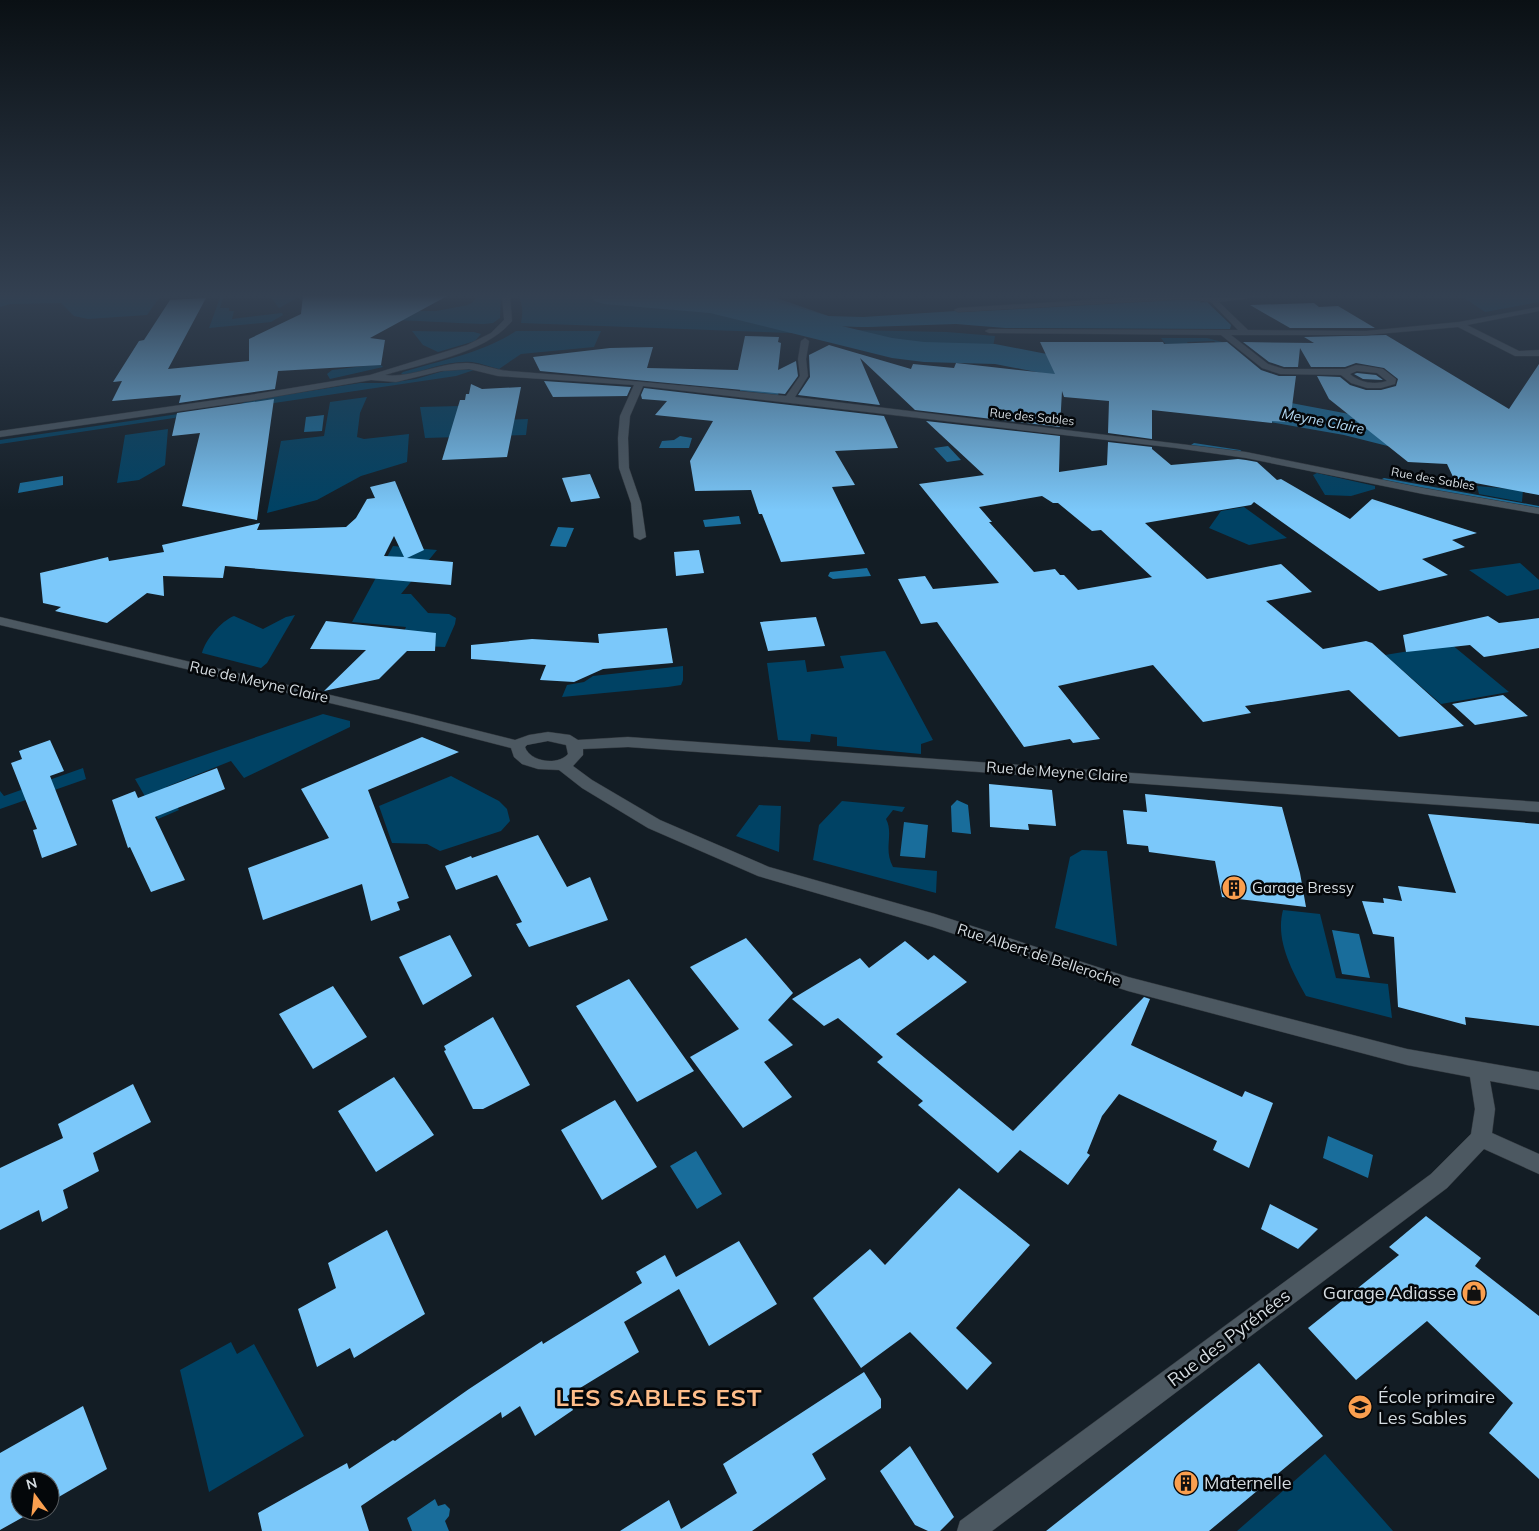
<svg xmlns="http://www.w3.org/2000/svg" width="1539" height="1531" font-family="Mulish,sans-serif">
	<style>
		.green { fill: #004264 }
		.forest { fill: #1e5a7d }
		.water { fill: #196d9b }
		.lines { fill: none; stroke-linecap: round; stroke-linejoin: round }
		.stream { fill: #196d9b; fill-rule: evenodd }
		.canal { fill: #196d9b; fill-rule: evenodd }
		.river { fill: #196d9b; fill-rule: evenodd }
		.building { fill: #7bc8fa; fill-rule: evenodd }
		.minor-casing { stroke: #30363c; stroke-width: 1 }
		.minor { fill: #4c5861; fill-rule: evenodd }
		.labels { text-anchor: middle; stroke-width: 5; stroke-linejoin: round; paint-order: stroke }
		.far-street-label { font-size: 12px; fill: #d5dce1; stroke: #04070a }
		.far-water-label { font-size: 14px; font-style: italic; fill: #b5dbf5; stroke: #04070a }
		.street-label { font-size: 15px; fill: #d5dce1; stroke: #04070a }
		.poi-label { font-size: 15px; fill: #d5dce1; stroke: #04070a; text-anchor: start }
		.near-poi-label { font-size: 18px; fill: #d5dce1; stroke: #04070a; text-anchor: start }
		.near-street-label { font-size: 18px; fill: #d5dce1; stroke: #04070a }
		.near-district-label { font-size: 24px; font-weight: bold; letter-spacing: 1px; fill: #febd8a; stroke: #04070a }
	</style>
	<rect width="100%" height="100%" fill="#131d25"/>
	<!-- green -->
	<path class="green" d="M0,295h161l-14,20 -59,4 -14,-3 -13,-13 -51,1 -10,3z
		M221,295h3l-4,13h9v3h5l-2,8 50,-6 1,2 -12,7 -62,6z
		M269,295h33l6,7 -11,-4 -18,10z
		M478,295l23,1 -1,22 -7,5 -9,1c-35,-1 -69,-4 -103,-4l32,-9h23l32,-6 5,-3z
		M518,295h58l109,9 33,5 101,25 -298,-11c2,-11 2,-18 -3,-28z
		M1460,295h79v7l-54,10z
		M851,330l96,2 48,4 -2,11 -97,-6z
		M412,331l62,1 7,2 -6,7 -37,11 -15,-7z
		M516,331h85l-7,16 -73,7 -22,15c-9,-2 -18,-6 -27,-7 -23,-2 -46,8 -67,14l-4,-2 2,-2c39,-12 80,-19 113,-41z
		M1161,338h46l15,4v6l-8,-7 -27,1 3,5 -18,6z
		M380,364l3,3 -53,12 -3,-5 5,-4z
		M454,368l20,2 -18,6 -456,68v-4l240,-35 6,-4 114,-18h28l28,-4z
		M367,397l-7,16 -3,24 7,2 45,-5 -2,28 -46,14 -44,24 -50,13 14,-72 43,-5 6,-34z
		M460,406l39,14 29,-1 -2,16 -101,3 -5,-31z
		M168,429l-3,36 -26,15 -22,3 8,-48z
		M1317,473l58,13v3l-24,7 -26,-1 -12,-20z
		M1477,486l46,4 -1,12 -43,-8z
		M1244,507l43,31 -38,7 -40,-17 12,-17z
		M393,546l44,4 -36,44h10l17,19 21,1 7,4 -1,6 -10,23 -47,-2 8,-18 -54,-5z
		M1520,563l19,17v9l-32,7 -38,-26z
		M295,615l-28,48 -6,5 -59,-15c3,-13 19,-32 32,-37l29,13 23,-12z
		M1451,644l58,48 -68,12 -56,-49z
		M885,651l48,89 -12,4v10l-84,-8v-9l-26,-3 -1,8 -32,-2 -11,-77 38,-3 2,12 37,-4 -4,-12z
		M683,666v14l-2,5 -13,2 -106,10 5,-12 17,-3 9,-6z
		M323,714l27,7v6l-106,51 -13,-17 -65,26 13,23 -21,9 -23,-40z
		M83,768l3,11 -86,30v-18l4,5z
		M451,776l48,25 8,8 3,12 -9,10 -61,20 -13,-7 -35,-1 -13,-37z
		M842,801l63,6 -3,5 -9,-2 -7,9c8,15 -3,30 7,48l44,4 -1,22 -123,-33 6,-35z
		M759,805l22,1 -2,46 -43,-16z
		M1082,850l25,1 10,95 -62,-18 15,-71z
		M1283,910l37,4 16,64 52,6 4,34 -86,-22c-14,-25 -31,-56 -23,-86z
		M231,1342l6,12 17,-10 50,92 -95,56 -29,-122z
		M1325,1454l68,77h-156z"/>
	<!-- forest -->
	<path class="forest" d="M676,295h92l72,25 -28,1 -85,-20z"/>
	<!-- water -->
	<path class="water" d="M1207,302l24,23 -1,4 -225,-1 -49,-4 -89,3 -31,-2 209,-12z
		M324,415l-2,16 -18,1 2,-15z
		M680,436l12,2 -3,10h-30l3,-7 12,-1z
		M948,446l13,14 -14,2 -13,-14z
		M63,476v9l-45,8 2,-10z
		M739,516l2,8 -36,3 -2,-7z
		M558,527l16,1 -8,19 -16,-1z
		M867,568l4,8 -38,3 -5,-3 2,-4z
		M957,800l11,5 3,29 -19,-2 -1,-26z
		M904,822l24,3 -3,33 -25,-2z
		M1332,930l27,4 11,44 -28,-4z
		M1328,1136l45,19 -5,23 -45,-20z
		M696,1151l26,43 -25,15 -27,-43z
		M435,1499l3,7 7,-2 5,5 -1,7 -4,5 4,10h-37l-5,-13z"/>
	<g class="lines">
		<!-- stream -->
		<path class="stream" d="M742,388l34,4 3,2 -3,2 -36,-5v-2z
			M1194,443l46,7 3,2 -3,2 -48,-8 -1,-1z
			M1384,478l155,28v4l-157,-29v-2z"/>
		<!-- canal -->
		<path class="canal" d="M722,295h30l76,21 35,1 329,-21 6,1 3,4 -3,4 -6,1 -329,21 -35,-1 -104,-27z"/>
		<!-- river -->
		<path class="river" d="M590,295h122l180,43 32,4 71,2 134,26 12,3 5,7 -5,7 -12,3 -134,-26 -71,-2 -32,-4 -182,-45 -106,-9 -10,-3z
			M1213,388l131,25 103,24 92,17v24l-92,-17 -103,-26 -102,-18 -42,-10 -5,-8 5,-8z"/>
	</g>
	<!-- building -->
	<path class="building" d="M303,295h146l-79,43 15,2 -4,25 -103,6 -3,18 -96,14 2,-8 -69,6 10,-20 -9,1 26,-41 5,-1 26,-40 36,-2 -38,71 81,-8v-22l52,-25z
		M1314,303l5,4 19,-1 37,22h-85l-40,-23z
		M1386,335l123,74 30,-45v131l-85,-16 -7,-15 -39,-2 -79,-63 -12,-23 23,1 10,8 16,5h15l15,-4 2,-7 -14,-11 -28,-5 -11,4h-34l-11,-19 -2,19h-14l-15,-5 -26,-20 71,1 -10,-6z
		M745,336l34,1 -1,5 3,1 -3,27 18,-9 2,15 -13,18 -245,-23 -7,-14 77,-9 43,-1 -6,21 91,2z
		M1040,342h123l1,2 63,-2 34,28 18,6h17l-6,46 -18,-1v2l-120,-13v29l-44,-6 1,-32 -45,-4 -2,-6 -2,36 -145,-17 -55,-52 20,47 -82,-10 12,-18 -1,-22 20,-10 82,24 2,-5 41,4 2,-5 99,11z
		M1357,373l19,2 7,5 -20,-1 -9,-5z
		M544,381l87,6 -4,9 -74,1z
		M471,384l11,5 39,-2 -14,70 -65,3 18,-60h5l1,-6h3z
		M644,388l240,28 14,32 -63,3 20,34 -23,2 33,67 -84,8 -19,-48h-3l-8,-24 -56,1 -5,-30 23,-40 -58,-6 12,-14 -25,-2 -1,-4z
		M274,399l-17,121 -75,-14 18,-73 -28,3 5,-23z
		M926,421l134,15 -1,36 48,-7 1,-23 44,5v2l19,16 67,-6 8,1 11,2 20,18 4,-1 69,40 22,-20 105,34 -25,7 13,7 -43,12 26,16 -69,16 -125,-89 -3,3 -106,18 62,56 74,-15 31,28 -46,9 57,48 43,-8 6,2 92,83 -65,11 -50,-47 -104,16 6,7 -48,9 -50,-57 -95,21 42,53 -27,4 -3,-4 -46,8 -87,-125 -16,2 -23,-45 27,-3 8,13 66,-6 -80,-99 65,-9zM1042,496l11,7h5l34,28 9,-1 51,47 -74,13 -14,-15h-4l-5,-6 -21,3 -45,-50h3l-13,-15z
		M590,474l10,24 -29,4 -9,-24z
		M395,481l29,69 -17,8 46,4 -2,23 -226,-19 -2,12 -60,-2 1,20 -17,-3 -40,30 -52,-12 6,-4 -18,-4 -3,-30 68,-16 1,4 55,-9 -2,-7 98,-22 -3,7 89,-3 10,-9 11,-19 8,-1 -5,-11zM394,536l10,21 -20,-1z
		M699,550l5,23 -28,3 -2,-24z
		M1488,616l11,7 40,-5v30l-55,9 -14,-12 -64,7 -3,-17z
		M816,617l9,29 -57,5 -8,-29z
		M326,621l110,12 -1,18h-28l-28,28 -55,12 42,-41 -56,-1z
		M667,628l6,35 -70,6 -29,13 -34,-2 6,-15 -75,-6v-14l61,-6 67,4 -1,-9z
		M1503,695l25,21 -53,9 -23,-21z
		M422,737l37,15 -91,38 41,108 -12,4 3,8 -29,11 -9,-37 -99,36 -15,-52 81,-30 -28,-49z
		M50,740l14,31 -14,5 27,69 -35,13 -9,-28 4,-1 -26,-66 11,-4 -3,-8z
		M217,768l8,21 -70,28 30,63 -34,12 -21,-45 -2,1 -16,-48 23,-9 3,7z
		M989,784l63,6 4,36 -28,-2 1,6 -39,-3z
		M1145,794l137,13 18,66 6,34 -84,-10 -7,-36 -66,-9 -1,-6 -21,-2 -4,-34 24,2z
		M1428,814l111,10v202l-74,-9 1,8 -68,-18 -4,-70 -21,-3 -11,-33 22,2 -1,-5 19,3 -4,-15 58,7z
		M538,835l29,52 23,-10 18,43 -79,27 -13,-23 6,-2 -25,-47 -41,15 -11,-24 26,-10 1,2z
		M450,935l22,41 -49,29 -24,-48z
		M746,938l47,55 -25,27 25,25 -29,17 28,35 -49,31 -53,-71 49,-28 -49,-62z
		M905,941l23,19 6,-5 33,27 -71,52 117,97 131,-134 6,2 -19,46 111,52 3,-6 28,12 -24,65 -36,-18 4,-9 -98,-47 -17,22 -15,37 3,2 -22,30 -48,-35 -22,23 -80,-68 5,-4 -46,-39 6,-5 -45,-39 -14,8 -32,-27 68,-41 9,10z
		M629,979l65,92 -57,31 -61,-96z
		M333,986l34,51 -54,32 -34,-55z
		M493,1017l37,68 -47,24h-10l-29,-58 2,-1 -2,-4z
		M394,1077l40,58 -58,37 -38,-61z
		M133,1084l18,38 -58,31 6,18 -36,19 5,18 -26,14 -3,-12 -39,20v-62l63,-30 -5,-14z
		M615,1100l42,67 -55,33 -41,-70z
		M959,1188l71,57 -74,83 36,35 -25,27 -57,-58 -49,36 -48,-70 57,-49 15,16z
		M1270,1204l48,25 -20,20 -37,-20z
		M1426,1216l55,42 -6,8 64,50v163l-50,-46 24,-30 -86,-82 -71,59 -48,-52 91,-73 -10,-8z
		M387,1230l38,84 -71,44 -4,-10 -33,19 -19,-58 38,-21 -8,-25z
		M739,1241l38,63 -68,42 -30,-57 -55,33 15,30 -72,44 6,14 -38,26 -15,-30 -18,12 -1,-6 -140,94 8,25h-107l-4,-18 89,-50 2,6 44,-29 2,1 74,-52 73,-48 1,3 99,-61 -6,-11 29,-17 11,22z
		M1259,1363l64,73 -114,95h-163z
		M864,1372l17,27v9l-69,46 14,25 -74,52h-132l49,-31 12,29 56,-36 -14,-29z
		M83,1406l24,63 -57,33v-21h-30v30h14l-34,19v-77z
		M910,1446l44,71 -14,14h-12l-13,-6 -35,-54z"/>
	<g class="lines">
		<defs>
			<path id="minor" d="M502,295h8l2,26c-26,32 -87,42 -127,54 28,3 55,-13 83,-12 14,1 27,7 41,8 93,7 185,15 277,25l14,-20 -2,-17 3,-18 4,-3 4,3 -3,18 2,17 -13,21 451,55 177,36 116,20v6l-116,-20 -177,-36 -70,-10 -533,-62 -13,30 -2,22 1,30 12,35 5,34 -6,3 -6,-3 -3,-34 -12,-35 -1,-30 2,-22 14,-31 -136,-9 -29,-7 -28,2 -45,11 -25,-2 -121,21 -250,36v-6l250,-36 120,-20 97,-30 24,-12 13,-13z
				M1173,295l40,3 60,-3 -54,7 29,28 118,1 93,-9 80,-15v4l-72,14 52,26 20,-1v6h-24l-57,-29 -92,8h-135l37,29 16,5h61l11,-4 9,1 18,3 13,10 -1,5 -14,4h-14l-16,-5 -10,-8 -61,-1 -18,-6 -41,-33 -232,-2 -4,-2 4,-2 249,1 -27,-28 -24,-3 -229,13 -4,-2 4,-2zM1357,371l20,2 10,8c-12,4 -27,2 -37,-7z
				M0,617l411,97 104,26 14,-5 19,-3 22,3 8,5 50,-3 911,65v10l-911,-65 -45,2v6l-10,11 19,14 68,40 109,47 166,47 193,63 279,72 132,23v18l-49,-9 5,28 -3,24 47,21v20l-55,-25 -37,39 -455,343h-35l3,-10 471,-347 40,-40 4,-25 -5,-32 -63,-12 -279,-74 -195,-64 -175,-51 -110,-48 -66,-40 -23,-18 -21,-1 -16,-5 -8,-7 -3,-9 -101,-26 -410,-97zM548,741l18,4 2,9c-10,12 -38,8 -43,-7l2,-2z"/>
		</defs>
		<!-- minor casing -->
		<use href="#minor" class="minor-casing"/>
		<!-- minor -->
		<use href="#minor" class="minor"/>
	</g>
	<!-- sky -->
	<linearGradient id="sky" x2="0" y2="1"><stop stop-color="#0a1014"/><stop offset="0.58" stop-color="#334051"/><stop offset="1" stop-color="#334051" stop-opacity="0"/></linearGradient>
	<rect width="1539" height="510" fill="url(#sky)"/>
	<!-- icons -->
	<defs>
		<symbol id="building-disc" viewBox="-11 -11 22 22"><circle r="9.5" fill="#fa9f4f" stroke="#04070a"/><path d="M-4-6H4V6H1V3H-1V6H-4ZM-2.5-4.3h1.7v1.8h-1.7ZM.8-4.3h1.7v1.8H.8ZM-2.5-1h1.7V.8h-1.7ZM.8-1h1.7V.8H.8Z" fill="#111"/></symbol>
		<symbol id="shop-disc" viewBox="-11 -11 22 22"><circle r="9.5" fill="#fa9f4f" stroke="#04070a"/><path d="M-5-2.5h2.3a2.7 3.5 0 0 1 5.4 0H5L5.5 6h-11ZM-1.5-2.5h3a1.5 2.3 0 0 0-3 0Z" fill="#111"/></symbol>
		<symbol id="school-disc" viewBox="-11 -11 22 22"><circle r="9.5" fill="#fa9f4f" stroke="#04070a"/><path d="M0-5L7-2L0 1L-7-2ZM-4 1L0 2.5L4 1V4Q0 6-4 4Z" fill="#111"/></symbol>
	</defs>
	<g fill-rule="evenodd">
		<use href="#building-disc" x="1220" y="874" width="28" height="28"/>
		<use href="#shop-disc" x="1460" y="1279" width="28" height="28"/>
		<use href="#school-disc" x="1346" y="1393" width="28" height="28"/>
		<use href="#building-disc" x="1172" y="1469" width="28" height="28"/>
	</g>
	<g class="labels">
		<!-- far-street labels -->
		<g class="far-street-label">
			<text transform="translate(1032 417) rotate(6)" y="4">Rue des Sables</text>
			<text transform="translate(1433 479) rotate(10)" y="4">Rue des Sables</text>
		</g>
		<!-- far-water labels -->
		<g class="far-water-label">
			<text transform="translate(1323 421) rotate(11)" y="5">Meyne Claire</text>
		</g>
		<!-- street labels -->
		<g class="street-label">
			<text transform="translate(259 682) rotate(13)" y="5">Rue de Meyne Claire</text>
			<text transform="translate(1057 772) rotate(4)" y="5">Rue de Meyne Claire</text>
			<text transform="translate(1039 955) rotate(18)" y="5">Rue Albert de Belleroche</text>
		</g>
		<!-- poi labels -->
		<g class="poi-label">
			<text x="1252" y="893">Garage Bressy</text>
		</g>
		<!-- near-poi labels -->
		<g class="near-poi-label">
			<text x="1456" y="1299" text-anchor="end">Garage Adiasse</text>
			<text x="1378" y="1403">École primaire<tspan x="1378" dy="21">Les Sables</tspan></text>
			<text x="1204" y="1489">Maternelle</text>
		</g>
		<!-- near-street labels -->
		<g class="near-street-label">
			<text transform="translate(1229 1338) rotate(-37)" y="6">Rue des Pyrénées</text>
		</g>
		<!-- near-district labels -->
		<g class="near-district-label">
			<text x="659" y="1406">LES SABLES EST</text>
		</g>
	</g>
	<!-- north arrow -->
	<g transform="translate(35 1496) rotate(345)"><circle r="24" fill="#04070a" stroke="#585c60"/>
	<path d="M0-4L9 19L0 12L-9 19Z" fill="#fa9f4f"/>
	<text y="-8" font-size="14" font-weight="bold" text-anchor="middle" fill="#d5dce1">N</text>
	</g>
</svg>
